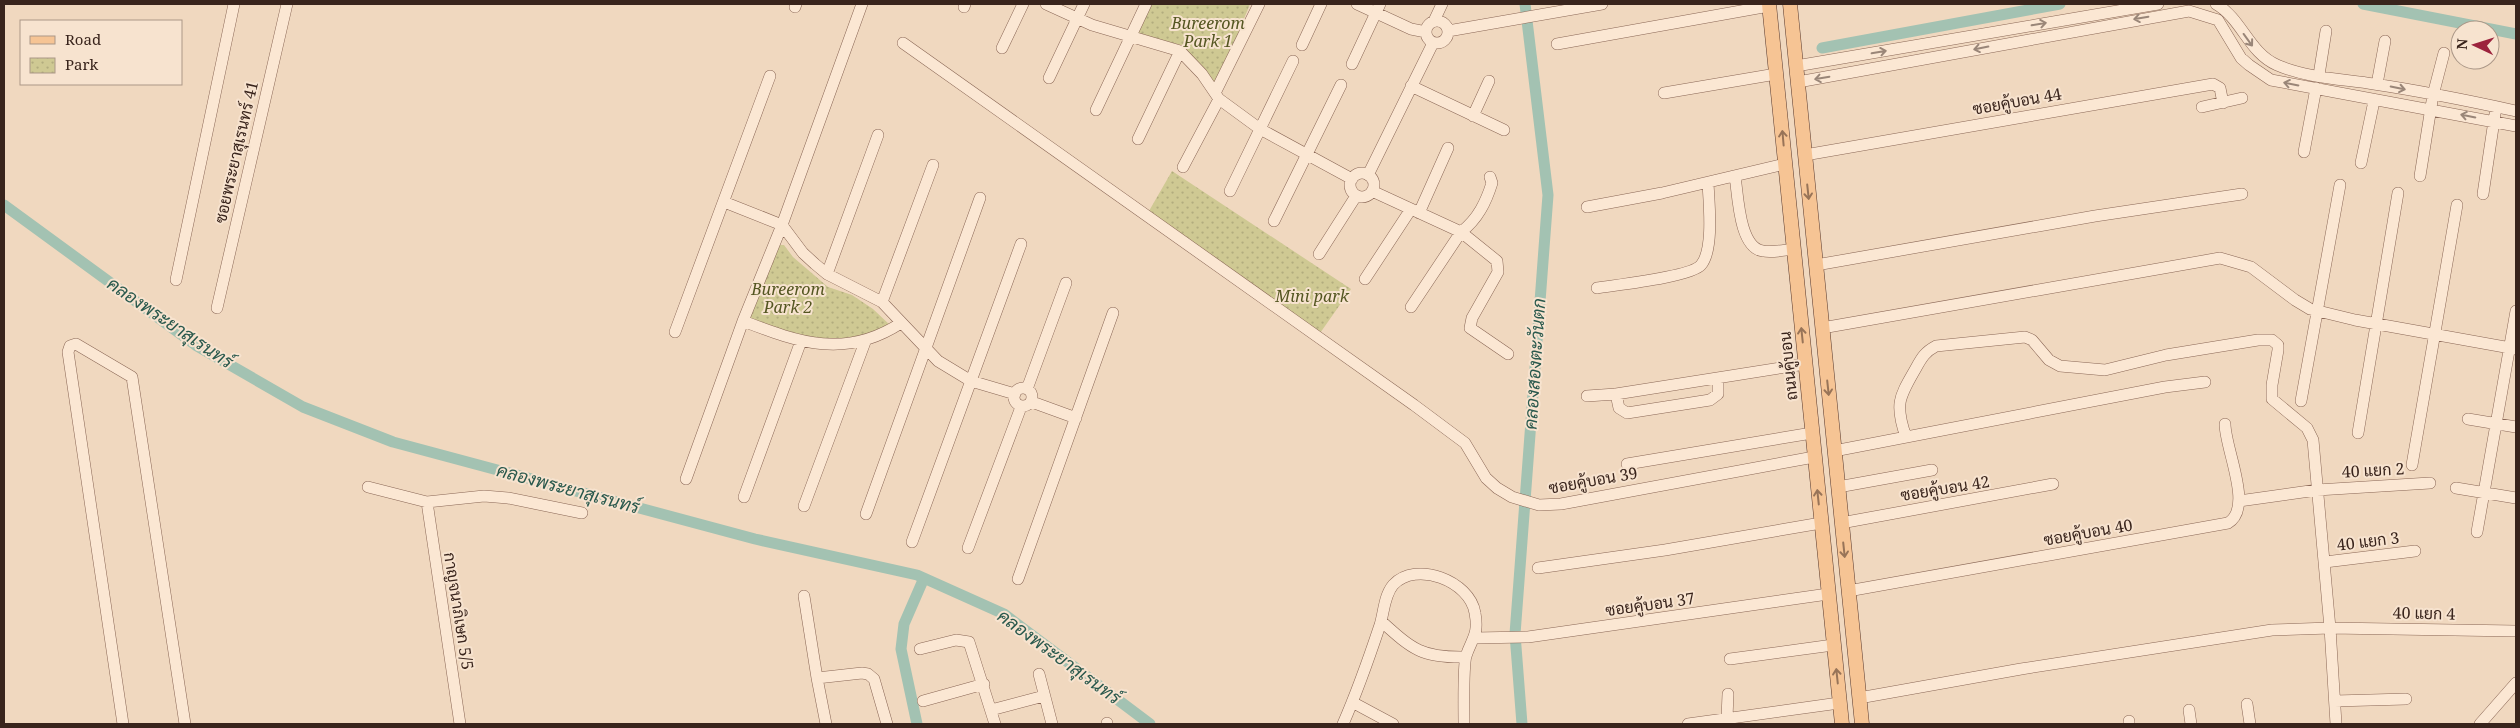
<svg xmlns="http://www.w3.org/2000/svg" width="2520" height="728" font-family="'Noto Serif',Sarabun,serif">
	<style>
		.park { fill: url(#park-dots) }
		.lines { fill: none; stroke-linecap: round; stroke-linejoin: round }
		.canal { stroke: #a3c2b2; stroke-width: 11 }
		.minor-casing { stroke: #8a6756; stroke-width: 12 }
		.major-casing { stroke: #57372b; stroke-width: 15 }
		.minor { stroke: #fbe7d3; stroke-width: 11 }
		.major { stroke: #f6c494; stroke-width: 14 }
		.oneway { stroke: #9a8678 }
		.oneway2 { stroke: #987458 }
		.labels { text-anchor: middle; stroke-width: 4; stroke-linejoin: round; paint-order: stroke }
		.park-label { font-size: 16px; font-style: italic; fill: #545621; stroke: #f7e3cf }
		.street-label { font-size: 16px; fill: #39241c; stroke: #f7e3cf }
		.water-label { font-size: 18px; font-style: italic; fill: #2a594d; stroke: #f7e3cf }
	</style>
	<defs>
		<pattern id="park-dots" width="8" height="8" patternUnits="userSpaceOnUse" patternTransform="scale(1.25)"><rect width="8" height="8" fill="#cfc993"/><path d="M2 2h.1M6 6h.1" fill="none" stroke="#b2ac7e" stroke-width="1.8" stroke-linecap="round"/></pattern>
	</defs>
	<rect width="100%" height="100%" fill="#f0d8bf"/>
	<!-- park -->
	<path class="park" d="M1144,4h106l-33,81 -36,-40 -51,-13z
		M1172,171l179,118 -33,47 -169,-125z
		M775,245h9l9,12 35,30 24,8 21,14 18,17 -25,12h-64l-56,-21z"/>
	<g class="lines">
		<!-- canal -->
		<path class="canal" d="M2363,4l153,30
			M1822,48l238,-44
			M4,205l193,141 106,61 90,35 362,97 162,36 87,39 146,110
			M917,724l-16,-75 3,-25 20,-46
			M1522,724l-7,-90 33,-439 -23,-191"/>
		<defs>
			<path id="minor" d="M862,4l-80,221 21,28 12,11 12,10 55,28 56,59 33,20 44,13
				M1046,4l46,21 88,26 22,23 17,25 41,30 92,50
				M1357,4l54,25 15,3
				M2216,4c26,15 33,49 61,61 30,13 65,14 97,19 47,7 96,17 142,27
				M795,7l1,-3
				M964,7l1,-3
				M1426 32a11 11 0 1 1 22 0a11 11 0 1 1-22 0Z
				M1434,21l8,-17
				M1448,31l154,-27
				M903,43l511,362 51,38 21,35 11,10 15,9 27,8 22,-1 253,-47
				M1557,44l212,-38
				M1302,45l19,-41
				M1002,48l21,-44
				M1352,64l28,-60
				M1796,66l362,-62
				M2319,75l7,-44
				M1049,78l35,-74
				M1798,82l391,-71 29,9 23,38 8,7 22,15 245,46
				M2377,84l8,-43
				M1411,86l93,44
				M1215,93l44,-89
				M1664,93l112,-19
				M2202,107l40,-9
				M1096,110l50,-106
				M1473,116l16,-35
				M1138,139l42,-88
				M2304,152l12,-64
				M1805,155l408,-71 7,4 3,15
				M2361,163l13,-62
				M1183,167l36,-68
				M1350 185a12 12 0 1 1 24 0a12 12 0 1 1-24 0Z
				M1368,175l65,-132
				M1735,176c3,19 4,72 28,75 9,2 21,-1 31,-2
				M2420,176l13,-81 11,-42
				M1230,191l63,-130
				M1372,191l89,41c17,-13 25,-30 31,-49l-2,-6
				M2483,194l12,-80
				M1587,207l75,-14 123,-29
				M1419,213l29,-65
				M1274,221l67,-136
				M1319,254l37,-58
				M1816,265l279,-49 147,-22
				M827,274l51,-139
				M1365,279l46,-70
				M176,280l58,-276
				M1597,288c18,-3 94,-11 104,-23 13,-15 8,-62 7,-82
				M882,302l51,-137
				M1411,307l50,-75 36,29 1,11 -26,46 -2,10 38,26
				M217,308l70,-304
				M743,321c57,22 103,38 158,2
				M1822,328l398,-70 31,9 44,33 15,9 45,11 161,29
				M675,332l95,-256
				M1014 397a9 9 0 1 1 18 0a9 9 0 1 1-18 0Z
				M1027,389l39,-106
				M1616,394l3,14 8,5 83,-13 8,-6v-16
				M1587,396l29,-2 189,-30
				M2301,401l39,-216
				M1032,402l44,16
				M2468,419l48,8
				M2358,433l40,-240
				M1906,437c-12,-34 -6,-41 10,-69 6,-11 9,-16 20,-22l89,-9 7,3 17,20 11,6 45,4 61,-15 92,-15h14l6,5v5l-6,35v14l35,29 6,12 17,188 6,96
				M1834,451l331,-64 40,-5
				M1627,464l185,-31
				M2412,465l45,-260
				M686,479l57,-158 39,-96 -58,-23
				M368,487l59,15 57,-6 24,2 74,15
				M1838,487l94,-17
				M2456,488l60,10
				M744,497l57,-156
				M2239,501l78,-11 113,-7
				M427,502l33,222
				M804,506l61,-164
				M866,514l114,-316
				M1841,523l212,-39
				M2477,532l39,-221
				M912,542l109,-298
				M968,548l53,-141
				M2325,562l90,-11
				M1538,568l127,-18 156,-27
				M1018,579l95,-266
				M1848,591l380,-68c26,-15 -3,-74 -3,-99
				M804,596l13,82
				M1381,621c32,29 41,37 85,36
				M1475,638l53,-1 300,-43
				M920,649l36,-9 13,2 26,82
				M1730,659l103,-14
				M1039,674l13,50
				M1859,698l162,-29 251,-39 58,-2 186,3
				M923,701l61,-17
				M2335,701l71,-2
				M1352,702l41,22
				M2247,704l3,20
				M991,710l53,-14
				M2189,710l2,14
				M1727,718l1,-24
				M2129,721v3
				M1107,723v1
				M123,724l-55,-372 2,-6 6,-2 56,33 53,347
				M826,724l-9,-46 45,-5 6,1 6,5 13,45
				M1343,724c14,-32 26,-66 37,-99 4,-13 4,-29 13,-40 23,-25 77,-4 82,28 4,22 -3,25 -9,43 -3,11 -2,55 -2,68
				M1688,724l151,-21
				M2480,724l36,-41"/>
			<path id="major" d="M1769,4l73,720
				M1790,4l72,720"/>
		</defs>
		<!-- minor casing -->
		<use href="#minor" class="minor-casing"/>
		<!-- major casing -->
		<use href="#major" class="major-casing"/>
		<!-- minor -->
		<use href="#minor" class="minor"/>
		<!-- major -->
		<use href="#major" class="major"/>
	</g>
	<!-- one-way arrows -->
	<defs><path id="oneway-shaft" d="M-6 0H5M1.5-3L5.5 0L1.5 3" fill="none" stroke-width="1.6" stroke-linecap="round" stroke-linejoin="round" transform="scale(1.25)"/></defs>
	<g class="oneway">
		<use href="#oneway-shaft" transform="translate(2141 18) rotate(170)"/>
		<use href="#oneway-shaft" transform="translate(2039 24) rotate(-10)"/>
		<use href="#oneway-shaft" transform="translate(2248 40) rotate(54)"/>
		<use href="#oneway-shaft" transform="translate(1981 48) rotate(169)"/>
		<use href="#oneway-shaft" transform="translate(1879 52) rotate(-10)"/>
		<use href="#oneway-shaft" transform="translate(1822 78) rotate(170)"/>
		<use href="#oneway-shaft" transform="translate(2291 84) rotate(-169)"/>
		<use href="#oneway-shaft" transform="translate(2398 88) rotate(12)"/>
		<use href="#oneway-shaft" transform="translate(2468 116) rotate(-169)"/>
	</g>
	<g class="oneway2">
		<use href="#oneway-shaft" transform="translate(1783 138) rotate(-95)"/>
		<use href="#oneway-shaft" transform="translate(1808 192) rotate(84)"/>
		<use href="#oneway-shaft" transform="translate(1802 335) rotate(-96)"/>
		<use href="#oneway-shaft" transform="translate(1828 388) rotate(84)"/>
		<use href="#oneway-shaft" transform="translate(1818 497) rotate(-96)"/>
		<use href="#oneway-shaft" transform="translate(1844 550) rotate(84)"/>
		<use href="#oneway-shaft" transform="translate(1837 676) rotate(-96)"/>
	</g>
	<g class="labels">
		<!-- park labels -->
		<g class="park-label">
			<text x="1208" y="29">Bureerom<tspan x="1208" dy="18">Park 1</tspan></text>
			<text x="788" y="295">Bureerom<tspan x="788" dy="18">Park 2</tspan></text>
			<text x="1312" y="302">Mini park</text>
		</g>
		<!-- street labels -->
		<g class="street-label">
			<text transform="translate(2017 101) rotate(-10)" y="6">ซอยคู้บอน 44</text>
			<text transform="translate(236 152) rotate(-77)" y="6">ซอยพระยาสุเรนทร์ 41</text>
			<text transform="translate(1788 366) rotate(-96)" y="6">ถนนคู้บอน</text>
			<text transform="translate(2373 470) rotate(-3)" y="6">40 แยก 2</text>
			<text transform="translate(1593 480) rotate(-10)" y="6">ซอยคู้บอน 39</text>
			<text transform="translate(1945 488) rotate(-9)" y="6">ซอยคู้บอน 42</text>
			<text transform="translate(2088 532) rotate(-10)" y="6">ซอยคู้บอน 40</text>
			<text transform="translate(2368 541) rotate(-7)" y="6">40 แยก 3</text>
			<text transform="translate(1650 604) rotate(-8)" y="6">ซอยคู้บอน 37</text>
			<text transform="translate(459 611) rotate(81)" y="6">กาญจนาภิเษก 5/5</text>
			<text transform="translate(2424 613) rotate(1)" y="6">40 แยก 4</text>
		</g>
		<!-- water labels -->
		<g class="water-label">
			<text transform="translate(170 323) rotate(34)" y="6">คลองพระยาสุเรนทร์</text>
			<text transform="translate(1535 364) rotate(-86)" y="6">คลองสองตะวันตก</text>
			<text transform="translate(568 489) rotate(15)" y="6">คลองพระยาสุเรนทร์</text>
			<text transform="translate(1059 657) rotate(36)" y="6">คลองพระยาสุเรนทร์</text>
		</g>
	</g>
	<!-- border -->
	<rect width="2520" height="728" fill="none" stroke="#39241c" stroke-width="10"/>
	<!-- legend -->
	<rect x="20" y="20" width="162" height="65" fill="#f7e3cf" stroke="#ab9787"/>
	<rect x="30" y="36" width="25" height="8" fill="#f6c494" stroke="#ab9787"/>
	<text x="65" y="45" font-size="15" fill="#39241c">Road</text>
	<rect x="30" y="58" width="25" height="15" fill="url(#park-dots)" stroke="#ab9787"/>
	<text x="65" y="70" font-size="15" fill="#39241c">Park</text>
	<!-- north arrow -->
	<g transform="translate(2475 45) rotate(274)"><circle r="24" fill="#f7e3cf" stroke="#ab9787"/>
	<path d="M0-4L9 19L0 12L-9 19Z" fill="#9c233d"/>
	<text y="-8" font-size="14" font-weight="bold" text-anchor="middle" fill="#39241c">N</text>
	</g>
</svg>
